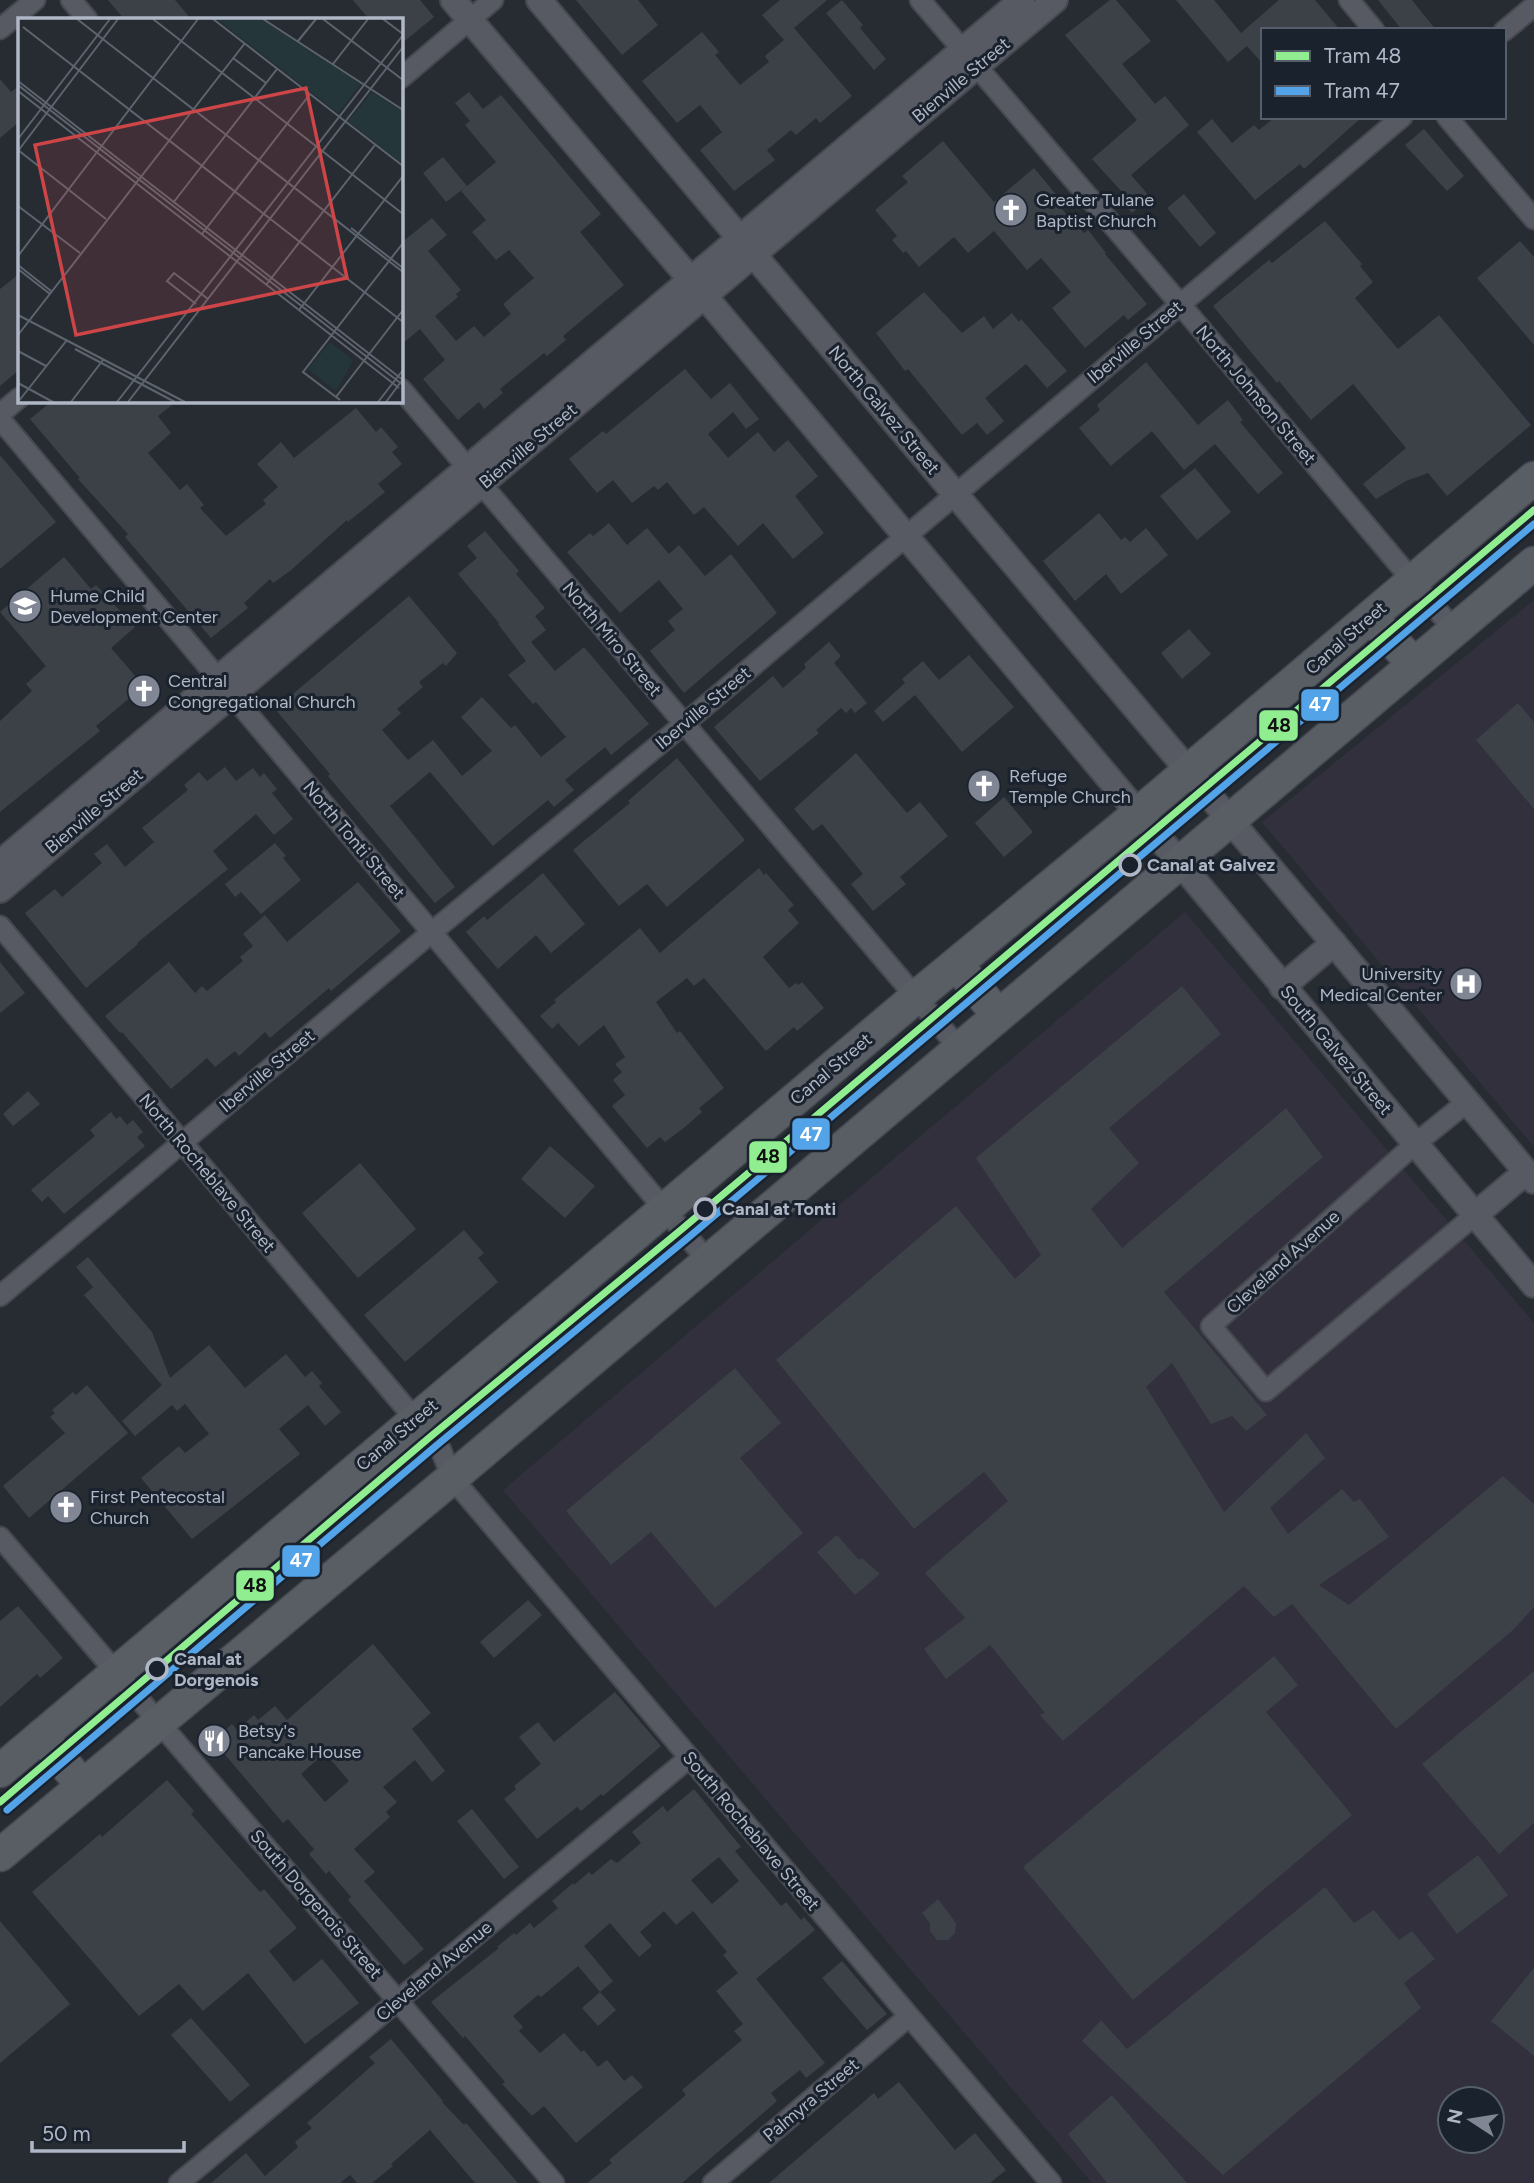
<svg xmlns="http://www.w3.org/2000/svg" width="1534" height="2183" font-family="Figtree,sans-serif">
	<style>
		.medical { fill: #31303c; fill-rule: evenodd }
		.building { fill: #3c4147; fill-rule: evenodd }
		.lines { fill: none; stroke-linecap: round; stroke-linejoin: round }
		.minor-casing { stroke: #45484e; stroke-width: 23 }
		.tertiary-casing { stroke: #45484e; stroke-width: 28 }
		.primary-casing { stroke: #444850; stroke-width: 35 }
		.minor { stroke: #575a62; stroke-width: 19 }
		.tertiary { stroke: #575a62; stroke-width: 24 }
		.primary { stroke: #595d64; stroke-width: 32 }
		.tram-1-casing { stroke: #1a222e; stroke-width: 12 }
		.tram-2-casing { stroke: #1a222e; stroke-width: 12 }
		.tram-1 { stroke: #90ee90; stroke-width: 7 }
		.tram-2 { stroke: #53a3e8; stroke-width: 7 }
		.stop-dot { fill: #1a222e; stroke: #b0b7c6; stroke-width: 3.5 }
		.labels { text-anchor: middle; stroke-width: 6; stroke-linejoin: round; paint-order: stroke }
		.street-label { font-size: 18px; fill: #b0b7c6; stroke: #1a222e }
		.poi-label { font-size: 18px; fill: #b0b7c6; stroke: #1a222e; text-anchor: start }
		.stop-label { font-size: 18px; font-weight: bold; fill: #b0b7c6; stroke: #1a222e; text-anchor: start }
		.inset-road { fill: none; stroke: #5e646e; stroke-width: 2 }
		.view { fill: #ce4548; fill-opacity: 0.15; stroke: #ce4548; stroke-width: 3.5 }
		.inset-edge { fill: none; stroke: #b0b7c6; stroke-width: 3.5 }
		.line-badge { stroke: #1a222e; stroke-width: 2.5 }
		.badge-label { font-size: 19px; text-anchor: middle; font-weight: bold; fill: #fff }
		.pale-badge-label { font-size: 19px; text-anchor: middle; font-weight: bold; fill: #111 }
	</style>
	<rect width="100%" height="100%" fill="#272c33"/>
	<!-- medical -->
	<path class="medical" d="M1534,600v547l-272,-325z
		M1185,912l349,411v860h-442l-589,-693zM1450,2099h42v42h-42z"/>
	<!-- building -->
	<path class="building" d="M108,0h67l16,19h-67z
		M353,0h67l14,17 -33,27v-25h-32z
		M576,0h62l20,25 -36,30z
		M780,0h47l-33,28 58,68 -32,27 -4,-5 -20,17 -5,-5 -24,20 8,10 -41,31 -34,-41 22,-18 -22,-27 -23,18 -35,-42 60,-49 17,20 -4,3 25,30 29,-23 -4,-6 19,-16 -22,-25z
		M842,0l21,25 -3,3 26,31 -12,11 -48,-57z
		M1110,0h6l35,41 -29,23 33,40 10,-8 24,29 -58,50 19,22 -18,16 -15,-17 5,-4 -30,-33 45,-39 -72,-85z
		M1176,0h38l27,33 38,-33h36l25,30h-77v34l-16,-18 -19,16z
		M1378,0h34l24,30h-34z
		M0,79l11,13 8,-6v36l-19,16z
		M469,92l14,17 18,-14 100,119 -21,18 44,53 -61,51 3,4 -19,16 -3,-3 -44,36 3,4 -19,16 -5,-7 -21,18 -35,-41 22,-19 -25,-31 -19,16v-102l31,-25 15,17 -19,16 33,39 -5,4 2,3 -23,19 21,25 18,-15 10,11 27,-23 -8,-10 31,-26 -25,-28 -13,10 -24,-28 14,-12 -25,-29 35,-29 -31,-37 5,-4 -15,-18z
		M1275,117h87l-58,52 -4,-5 -45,36 -58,-68 15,-13 20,24 22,-18 5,5z
		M1424,129l40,47 -17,15 -42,-46z
		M943,141l51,61 40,-34 30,36 -4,3 24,26 4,-3 18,23 -1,1 42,50 -19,16 -4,-5 -39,33 -33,-40 19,-16 -30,-34 -14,12 -33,-39 -26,22 -14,-16 -35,30 -13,-16 -3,2 -11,-13 5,-4 -22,-26 33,-28 -6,-6z
		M443,157l24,29 -21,16 -23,-29z
		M1184,194l32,39 -16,14 -33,-39z
		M1325,221l37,43 -2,2 13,16 -18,16 43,51 41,-34 92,110 -84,71 -19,-23 -22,8 -30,18 -13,-15 43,-36 -53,-64 -42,36 -32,-39 -2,2 -17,-20 -47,-57 56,-46 3,3z
		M1520,241l14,16v88l-57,-67z
		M19,274v96l-19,16v-97z
		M924,292l38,41 22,-17 9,13 19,-16 7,9 2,-3 46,52 -20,17 -21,-24 -41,34 19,23 -17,14 -10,-12 -15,12 -54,-66 -3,2 -29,-38z
		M1146,362l52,63 30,-25 15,20 -3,2 43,51 -25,21 -43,-50 -31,26 -32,-39 -41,35 -32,-38 21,-18 -3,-5z
		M685,369l26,30 19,-16 29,36 -13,10 -13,-17 -25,22 20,24 30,-26 16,20 14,-12 30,36 -23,20 29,37 -31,26 -30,-36 -25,23 -34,-39 -10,8 -27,-33 -9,8 -4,-4 -22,17 -19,-23 -16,13 -28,-34 34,-28 3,3z
		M52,401h125l-19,15 13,17 -23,20 32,37 7,-6 17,21 -4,3 26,28 40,-32 -3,-4 15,-13 -21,-23 24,-22 13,16 62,-50 20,24 5,-5 17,20 -6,5 10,12 -24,20 7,8 -37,30 -1,-2 -57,51 -17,12 -3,-4 -26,24 4,5 -37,30 -67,-79 -19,-22 3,-3 -50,-55 2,-1 -50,-59z
		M0,455l56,67 -56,47z
		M1195,468l36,44 -34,28 -37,-44z
		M1099,513l22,27 4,-3 5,5 16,-14 22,27 -47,39 -15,-20 -31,27 -32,-40z
		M609,523l18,22 20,-17 22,26 10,-9 26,31 26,-22 46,59 -93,80 -34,-42 25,-21 -7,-9 15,-12 -24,-29 -39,33 -53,-61 23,-19 3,3z
		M485,531l34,40 -3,3 29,34 -10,8 11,14 -15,12 24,29 29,-24 65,77 -38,31 -6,-8 -40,33 9,10 -20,17 -6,-7 -55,46 -63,-74 -40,34 65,81 -20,16 -107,-127 2,-2 -55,-65 134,-113 48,57 -11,13 -3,-3 -24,19 4,5 -26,22 4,4 -19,17 26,30 25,-20 29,36 30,-25 -31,-34 21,-20 29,31 4,-3 26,32 25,-20 -30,-35 -3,2 -25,-29 18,-14 -28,-37 1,-1 -41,-49 19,-16 -10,-12z
		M64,557l27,32 5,-4 39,42 -24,21 33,38 -48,40 4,5 -100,81v-91l32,-30 -6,-7 20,-18 -46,-54z
		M1189,629l22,25 -29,25 -21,-26z
		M829,642l12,14 -7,7 33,40 -12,10 -4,-5 -5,5 -5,-5 -25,22 3,3 -59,48 -46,-54 59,-51 10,12 23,-20 -2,-4z
		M969,655l45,52 -52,45 -47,-57 -32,27 -9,-11 31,-28 -3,-4 21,-18 16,19z
		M1518,703l16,19v87l-58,-69z
		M856,753l51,60 13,-11 28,34 -48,41 6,7 -33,27 -22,-27 12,-10 -41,-50 -9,7 -19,-22z
		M677,758l68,82 -78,67 -20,-23 -28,22 -46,-56 57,-47 -2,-2z
		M225,767l11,14 17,-13 7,9 4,-4 13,16 -5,4 21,26 -19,16 -18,-21 -43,37 15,18 -91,74 1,1 -52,44 -61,-75 30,-24 7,8 40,-34 -8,-9 13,-10 18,23 29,-25 -12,-14 46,-38 -4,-5 15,-13 8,9z
		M1004,797l29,35 -29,25 -29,-34z
		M275,843l11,13 -3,2 18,22 -40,34 -20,-22 -6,5 -10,-13z
		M759,868l5,7 2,-2 28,32 -6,5 11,13 -36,34 26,31 7,-5 2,2 4,-3 22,26 -27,23 -3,-4 -28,24 -62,-73 -10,8 -7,-8 -31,24 21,31 3,-2 44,57 -25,20 3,4 -17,15 -20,15 -5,-5 -13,11 -35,-42 13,-11 -12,-15 9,-8 -7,-8 10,-7 -21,-32 -25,21 -21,-23 -6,6 -12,-13 16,-14 -2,-2 86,-72 20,25z
		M543,873l42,51 -34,29 -15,-18 -38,34 -32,-37 18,-16 3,4z
		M358,882l43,49 -70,60 -2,-3 -59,50 -5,-6 -26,24 -4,-5 -20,16 -8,-9 -36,31 -49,-57 -2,1 -15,-17 64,-54 26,31 7,-7 5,5 36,-30 -3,-4 13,-11 -10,-12 22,-19 22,27z
		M0,962l25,31 -25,20z
		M1182,986l39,48 -112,94 30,35 -48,46 31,39 164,-140 37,49 -159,135 103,123 -21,16 -14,-15 -21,8 -39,-61 -26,24 78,125 82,-79 19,25 -55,50 18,26 54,-45 12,13 6,-3 29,38 -70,48 30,20 154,-129 31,28v103l-21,23 -117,99 -104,-125 -18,13 -30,-31 -181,155 -23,-26 5,-2 -55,-68 -44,34 -22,-30 41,-31 -40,-45 83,-72 -24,-29 -70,57 -138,-169 180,-154 59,73 26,-24 -65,-97z
		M28,1091l12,13 -27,22 -10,-12z
		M111,1112l5,7 4,-3 7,9 6,-5 10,12 -6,5 8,9 -81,68 -16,-18 -6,6 -11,-12 64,-54 -5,-6z
		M550,1146l45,40 -30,32 -44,-39z
		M360,1163l56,66 -58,49 -56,-65z
		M464,1230l20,23 -6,5 20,24 -93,80 -41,-47z
		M88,1257l64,75 18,46 39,-33 36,43 41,-34 19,23 7,-6 10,12 -3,3 22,26 -16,14 -17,-21 -29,24 21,25 -108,85 -51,-61 38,-32 6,7 24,-19 -24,-30 -8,7 -5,-6 -37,31 -13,-15 40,-36 -78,-90 9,-8 -17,-20z
		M735,1368l46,55 -41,35 63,75 -88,75 -64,-76 -40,33 -45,-54z
		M87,1385l41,48 -99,85 -26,-32 62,-53 -15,-16 5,-4 -3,-3 21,-18 3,3z
		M837,1535l22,25 3,-2 18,16 -25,21 -38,-43z
		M528,1600l14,15 -48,43 -14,-16z
		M18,1606l45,52 -23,20 -3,-4 -37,33v-86z
		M373,1644l58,69 -19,16 33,42 -13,11 -17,-22 -32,27 14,15 -11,10 4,5 -36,32 21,23 -11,9 60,68 -20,16 -56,-65 3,-3 -22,-26 -3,3 -17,-20 5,-5 -26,-30 -5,4 -67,-79 1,-7 15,-13 5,6 17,-15 4,5 17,-14 12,14zM325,1753l24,28 -24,21 -24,-28z
		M1274,1656l24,29 -32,27 86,103 -219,185 -110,-133z
		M1534,1671v152l-35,31 -77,-90z
		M615,1692l46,54 -58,50 -2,-2 -20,17 -4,-4 -40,32 -33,-40 12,-10 -2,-3 27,-22 -22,-27 19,-15 16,20z
		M167,1780l27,31 -3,3 69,78 4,-3 33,39 -28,23 25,31 28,-23 37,44 -54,41 -57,-71 -45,38 -24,-27 -40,32 -107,-124 68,-58 2,3z
		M694,1789l47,58 -6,4 46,55 5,-4 15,18 3,-3 11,13 -59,49 69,84 -19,15 -6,-8 -29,23 6,8 -95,82h-95l25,-20 -3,-3 77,-65 -4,-5 60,-50 -8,-9 9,-7 -27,-33 22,-18 -15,-18 4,-3 -34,-41 -17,14 -12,-14 -24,21 12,14 -13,11 -29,-34 -26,23 29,35 -13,11 -22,-26 -37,31 -3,-2 -25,21 10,11 -4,4 21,22 24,-20 17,19 3,-2 14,17 9,-7 17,21 8,-6 11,12 -67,56 -32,-37 -12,10 -30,-32 3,-2 -40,-46 -2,2 -32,-36 68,-54 -2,-1 17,-14 2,2 14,-12 4,5 24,-20 -6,-7 21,-18 1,2 15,-13 3,3 19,-16 6,4 24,-20 -9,-11 31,-26 4,6zM719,1857l20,24 -27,23 -21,-24z
		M472,1809l47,58 -15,12 -47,-58z
		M1478,1855l30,40 -51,39 -30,-40z
		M1325,1887l29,36 20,-13 25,30 13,-9 23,28 -31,24 17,25 -198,167 -141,-134 19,-21 26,29z
		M938,1899l18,24 -1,10 -7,7h-11l-7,-9v-8l-8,-10z
		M0,1921l70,83 -70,59z
		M842,1961l45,53 -20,16 -45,-52z
		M1534,1968v88l-43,-35z
		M600,1992l16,18 -18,16 -16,-18z
		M191,2018l59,67 -20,17 -59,-67z
		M391,2039l52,62 -1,1 22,23 2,-2 52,60h-43l-45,-53 -39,34 2,2 -21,17h-15l-7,-8 -10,8h-129l35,-30 19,23 33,-29 -3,-5 17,-14 -5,-5 68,-60 -6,-6z
		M899,2082l56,68 20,-17 31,37 -16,13h-221l105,-90 4,6z
		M1112,2095l75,88h-80l-39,-49z"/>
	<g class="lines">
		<defs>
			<path id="minor" d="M71,0l16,19
				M920,0l260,304 274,326
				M1349,0l25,30
				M0,29l35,-29
				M1504,31l30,-25
				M401,78l92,-78
				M1447,117l87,102
				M401,389l558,659
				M0,414l19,-16
				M0,419l708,842
				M0,926l441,524 11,28 599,705
				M1467,1102l-52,42 -204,182 55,65 209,-176
				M0,1296l432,-364 252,-208 718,-607
				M0,1537l554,646
				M179,2183l510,-425
				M713,2183l195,-166"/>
			<path id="tertiary" d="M453,0l238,280 843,1005
				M539,0l995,1181
				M0,863l1022,-863
				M0,890l1055,-890
				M1282,987l52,-44
				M1475,1215l51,-43"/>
			<path id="primary" d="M1370,617l44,47
				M956,964l42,51
				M41,1736l42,50
				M0,1771l916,-774 223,-184 395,-335
				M0,1855l452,-377 1082,-915"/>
		</defs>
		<!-- minor casing -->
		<use href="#minor" class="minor-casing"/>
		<!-- tertiary casing -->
		<use href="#tertiary" class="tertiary-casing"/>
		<!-- primary casing -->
		<use href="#primary" class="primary-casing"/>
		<!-- minor -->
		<use href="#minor" class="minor"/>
		<!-- tertiary -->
		<use href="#tertiary" class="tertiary"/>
		<!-- primary -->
		<use href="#primary" class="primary"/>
		<defs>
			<path id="tram-1" d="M0,1802l430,-365 252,-208 852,-719"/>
			<path id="tram-2" d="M7,1810l430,-365 252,-208 845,-713"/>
		</defs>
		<!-- tram-1 casing -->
		<use href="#tram-1" class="tram-1-casing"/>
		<!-- tram-2 casing -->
		<use href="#tram-2" class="tram-2-casing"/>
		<!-- tram-1 -->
		<use href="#tram-1" class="tram-1"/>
		<!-- tram-2 -->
		<use href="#tram-2" class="tram-2"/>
	</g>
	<!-- icons -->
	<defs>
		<symbol id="church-disc" viewBox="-11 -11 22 22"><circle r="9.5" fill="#808693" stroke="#1a222e"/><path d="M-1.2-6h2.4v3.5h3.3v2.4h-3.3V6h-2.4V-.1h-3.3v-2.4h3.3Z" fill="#fff"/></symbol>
		<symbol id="school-disc" viewBox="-11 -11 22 22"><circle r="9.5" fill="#808693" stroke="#1a222e"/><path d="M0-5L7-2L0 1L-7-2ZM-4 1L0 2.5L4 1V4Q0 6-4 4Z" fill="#fff"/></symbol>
		<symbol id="hospital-disc" viewBox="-11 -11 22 22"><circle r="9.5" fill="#808693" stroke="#1a222e"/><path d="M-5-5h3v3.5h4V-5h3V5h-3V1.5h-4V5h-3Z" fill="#fff"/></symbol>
		<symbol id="restaurant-disc" viewBox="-11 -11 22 22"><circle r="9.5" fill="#808693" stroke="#1a222e"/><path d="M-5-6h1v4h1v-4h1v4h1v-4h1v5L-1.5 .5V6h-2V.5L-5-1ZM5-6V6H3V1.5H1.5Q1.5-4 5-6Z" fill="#fff"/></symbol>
	</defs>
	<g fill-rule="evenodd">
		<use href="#church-disc" x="992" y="191" width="38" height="38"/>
		<use href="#school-disc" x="6" y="587" width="38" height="38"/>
		<use href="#church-disc" x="125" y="672" width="38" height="38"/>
		<use href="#church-disc" x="965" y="767" width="38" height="38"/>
		<use href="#hospital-disc" x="1447" y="965" width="38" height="38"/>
		<use href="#church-disc" x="47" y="1488" width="38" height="38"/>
		<use href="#restaurant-disc" x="195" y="1722" width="38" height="38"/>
	</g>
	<!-- markers -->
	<g class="stop-dot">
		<circle cx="1130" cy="865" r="10"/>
		<circle cx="705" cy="1209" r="10"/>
		<circle cx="157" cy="1669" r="10"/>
	</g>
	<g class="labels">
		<!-- street labels -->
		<g class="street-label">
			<text transform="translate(961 80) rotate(-40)" y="6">Bienville Street</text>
			<text transform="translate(1135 342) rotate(-40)" y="6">Iberville Street</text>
			<text transform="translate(1256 395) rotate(50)" y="6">North Johnson Street</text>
			<text transform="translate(884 410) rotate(50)" y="6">North Galvez Street</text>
			<text transform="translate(528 446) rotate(-40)" y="6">Bienville Street</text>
			<text transform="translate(1346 638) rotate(-41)" y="6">Canal Street</text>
			<text transform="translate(612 639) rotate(50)" y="6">North Miro Street</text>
			<text transform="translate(703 708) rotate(-40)" y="6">Iberville Street</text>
			<text transform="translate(94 811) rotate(-40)" y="6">Bienville Street</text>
			<text transform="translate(354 840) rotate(50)" y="6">North Tonti Street</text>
			<text transform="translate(1336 1050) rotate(50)" y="6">South Galvez Street</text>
			<text transform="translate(831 1069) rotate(-40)" y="6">Canal Street</text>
			<text transform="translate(267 1071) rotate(-40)" y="6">Iberville Street</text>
			<text transform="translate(207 1173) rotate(50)" y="6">North Rocheblave Street</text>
			<text transform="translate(1283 1262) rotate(-42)" y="6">Cleveland Avenue</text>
			<text transform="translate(397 1435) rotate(-40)" y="6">Canal Street</text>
			<text transform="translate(751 1831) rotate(50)" y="6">South Rocheblave Street</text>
			<text transform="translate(316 1904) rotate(49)" y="6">South Dorgenois Street</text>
			<text transform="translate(434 1971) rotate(-40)" y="6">Cleveland Avenue</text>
			<text transform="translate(811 2100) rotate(-40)" y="6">Palmyra Street</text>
		</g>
		<!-- poi labels -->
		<g class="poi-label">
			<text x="1036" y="206">Greater Tulane<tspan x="1036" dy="21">Baptist Church</tspan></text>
			<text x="50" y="602">Hume Child<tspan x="50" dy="21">Development Center</tspan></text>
			<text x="168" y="687">Central<tspan x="168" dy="21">Congregational Church</tspan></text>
			<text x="1009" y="782">Refuge<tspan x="1009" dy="21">Temple Church</tspan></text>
			<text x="1442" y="980" text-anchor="end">University<tspan x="1442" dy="21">Medical Center</tspan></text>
			<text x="90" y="1503">First Pentecostal<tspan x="90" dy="21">Church</tspan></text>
			<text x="238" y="1737">Betsy's<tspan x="238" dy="21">Pancake House</tspan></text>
		</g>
		<!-- stop labels -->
		<g class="stop-label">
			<text x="1147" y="871">Canal at Galvez</text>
			<text x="722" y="1215">Canal at Tonti</text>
			<text x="174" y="1665">Canal at<tspan x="174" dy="21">Dorgenois</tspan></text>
		</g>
	</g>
	<!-- overview -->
	<g transform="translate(18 18)">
		<rect width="385" height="385" fill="#272c33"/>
		<path d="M199,1h44l100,65 -23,29zM354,74l31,20v52l-55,-43zM312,324l23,18 -17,31 -28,-22z" fill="#243639"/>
		<path class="inset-road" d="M59,1l326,253M135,1l250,195M195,1l190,147M245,1l140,91M305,1l80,61M365,1l20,15M5,9l380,295M280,23l18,-22M215,40l33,25M315,46l35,-45M0,63l385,299M0,67l385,300M0,73l381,297M0,121l92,-120M0,132l88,69M0,133l100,-132M155,185l104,-134M0,188l62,47M333,210l52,40M184,216l108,-140M0,238l180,-237M0,247l33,26M0,251l32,25M248,267l109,-140M178,286l-29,-23 7,-8 34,26M281,292l104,-134M0,297l167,87M0,317l227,-292M57,331l100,53M0,333l28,15M0,365l35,19M318,379l67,-87M322,382l-37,-28 100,-129M0,384l49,-62M53,384l32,-42M99,384l286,-367M110,384l275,-355M360,384l25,-32M368,384l17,-23"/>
		<path class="view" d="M288,70l41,190 -271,57 -41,-190z"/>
		<rect width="385" height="385" class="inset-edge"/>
	</g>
	<g class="line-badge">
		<rect x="1300" y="688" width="40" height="34" rx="7" fill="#53a3e8"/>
		<rect x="1258" y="709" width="41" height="33" rx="7" fill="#90ee90"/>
		<rect x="791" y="1117" width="40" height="34" rx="7" fill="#53a3e8"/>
		<rect x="748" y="1140" width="40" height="34" rx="7" fill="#90ee90"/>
		<rect x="281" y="1544" width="40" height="34" rx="7" fill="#53a3e8"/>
		<rect x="235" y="1569" width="40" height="33" rx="7" fill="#90ee90"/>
	</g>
	<g class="badge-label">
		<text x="1320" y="711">47</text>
		<text x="811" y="1141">47</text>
		<text x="301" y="1567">47</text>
	</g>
	<g class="pale-badge-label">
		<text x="1279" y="732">48</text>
		<text x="768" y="1163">48</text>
		<text x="255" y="1592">48</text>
	</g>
	<!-- legend -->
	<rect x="1261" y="28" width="245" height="91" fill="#1a222e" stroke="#565e6b" stroke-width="2"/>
	<rect x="1275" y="51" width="35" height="10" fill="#90ee90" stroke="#565e6b" stroke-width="2"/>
	<text x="1324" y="63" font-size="21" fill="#b0b7c6">Tram 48</text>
	<rect x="1275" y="86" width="35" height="10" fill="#53a3e8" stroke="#565e6b" stroke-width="2"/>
	<text x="1324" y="98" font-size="21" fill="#b0b7c6">Tram 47</text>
	<!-- north arrow -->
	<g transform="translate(1471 2120) rotate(282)"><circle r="33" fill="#1a222e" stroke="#565e6b" stroke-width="2"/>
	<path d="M0-5L12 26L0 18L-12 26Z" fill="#808693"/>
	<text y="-10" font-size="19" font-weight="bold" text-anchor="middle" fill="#b0b7c6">N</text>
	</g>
	<!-- scale -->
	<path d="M32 2141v10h152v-10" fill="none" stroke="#b0b7c6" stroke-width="3.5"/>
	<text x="42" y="2141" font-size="21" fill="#b0b7c6" stroke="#1a222e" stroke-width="5" paint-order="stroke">50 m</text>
</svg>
